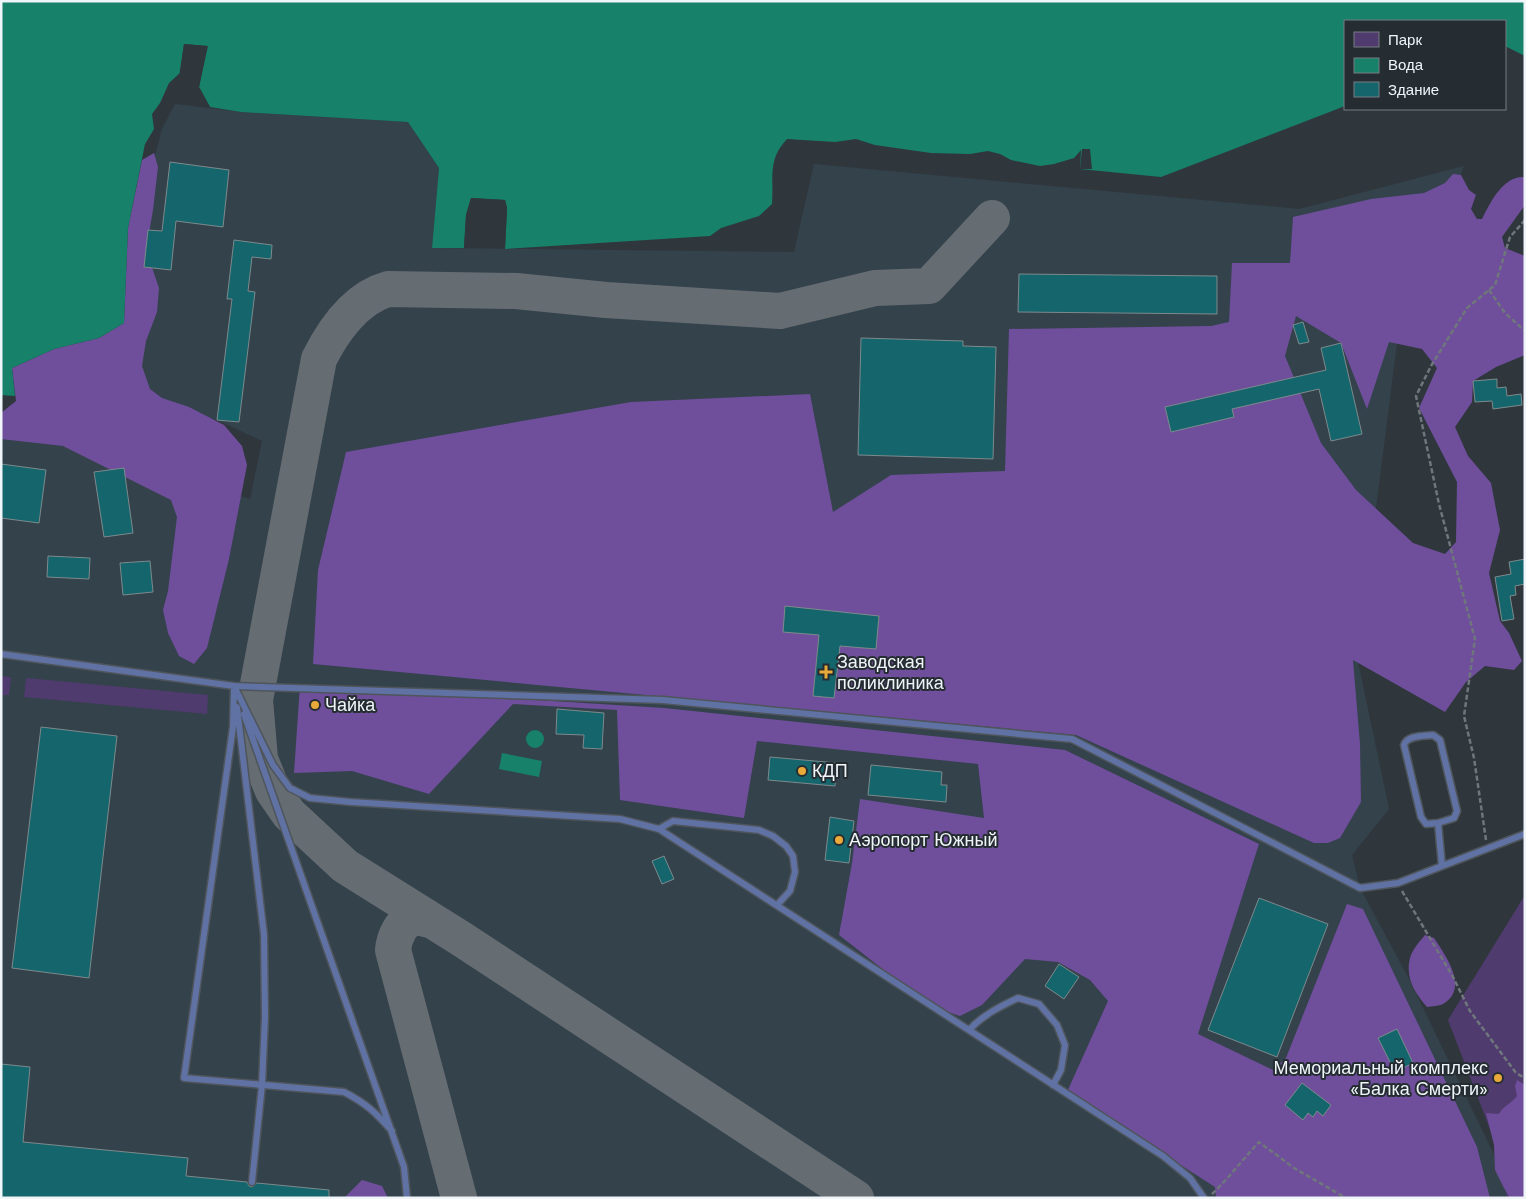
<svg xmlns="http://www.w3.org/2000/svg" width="1526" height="1199" font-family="'Work Sans',sans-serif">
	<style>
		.built { fill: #34424c }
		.green { fill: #503b6e }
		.forest { fill: #6f4f9b; fill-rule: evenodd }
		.water { fill: #17816a }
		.pier { fill: #2f373d }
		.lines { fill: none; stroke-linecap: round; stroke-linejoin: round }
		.taxiway { stroke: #666d72; stroke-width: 36 }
		.building { fill: #15656d; stroke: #7d8a8c }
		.service-casing { stroke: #4e555b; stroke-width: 9 }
		.path { stroke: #6f767c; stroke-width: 2.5; stroke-dasharray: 5 2.5; stroke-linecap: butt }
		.service { stroke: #6071a4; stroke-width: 6 }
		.poi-dot { fill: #eaaa39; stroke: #252d32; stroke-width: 2 }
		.labels { text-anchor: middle; stroke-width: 4; stroke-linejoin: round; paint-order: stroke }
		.poi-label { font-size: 18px; fill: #f0f5f9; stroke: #252d32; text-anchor: start }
	</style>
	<rect width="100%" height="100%" fill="#2f373d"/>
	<!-- built -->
	<path class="built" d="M175,104l66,8 167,10 31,46 -7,80 362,4 20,-88 485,45 165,-43 -67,177 -40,314 32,152 -37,46 8,33 49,91 106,219h-1514v-765l62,13 187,53 12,-58 -45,-21 -93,-26 28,-227 10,-38z"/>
	<!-- green -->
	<path class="green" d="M1,676l10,1 -2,18h-8z
		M26,678l182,17 -1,19 -183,-17z
		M1525,895v303h-18l-14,-61 -45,-117z"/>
	<!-- forest -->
	<path class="forest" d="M154,153l4,14 -5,43 -7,40 13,38 -2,24 -11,29 -4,25 8,23 12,9 27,9 35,18 18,21 5,19 -18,94 -22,89 -13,16 -15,-8 -11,-23 -5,-23 5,-19 9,-74 -6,-17 -108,-54 -62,-7v-26l15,-12 -4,-33 42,-19 45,-11 25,-15 4,-95 14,-68z
		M1453,174l8,1 8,15 7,5 -5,14 6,10h5c8,-16 21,-44 43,-42v28l-23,32 3,11 20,8v99l-29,12 -23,14 -1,21 -17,25 13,29 23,27 9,47 -11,43 11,48 9,12 13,28 -8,9 -29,-4 -19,16 -21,30 -92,-52 7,84 1,58 -21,36 -12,5h-14l-238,-108 -763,-71 5,-94 28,-118 285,-50 179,-8 23,118 58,-37 114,-4 4,-142 202,-3 18,-4 3,-59h58l3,-46 78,-18 53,-6 21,-10zM1296,316l45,27 26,66 22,-67 33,7 15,19 -18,40 38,74 -1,60 -11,12 -32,-11 -57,-53 -35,-47 -36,-87z
		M300,685l364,23 401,42 194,94 -61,190 75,36 13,-12 61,-154 16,5 114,238 13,51h-274l-1,-11 -148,-95 41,-91 -18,-21 -32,-18 -33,-3 -43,46 -22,11 -30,-10 -91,-71 13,-72 8,-64 124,19 -6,-54 -221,-23 -13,77 -124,-18 -3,-90 -104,-6 -84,90 -77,-23 -58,2z
		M1425,935l9,3c11,17 36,50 9,66 -4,2 -11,2 -16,3 -12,-14 -22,-29 -17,-49 2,-8 10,-17 15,-23z
		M1517,1080l8,5v113h-15l-6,-10 -9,-18 -1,-25 -8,-32 13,1c4,-8 13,-11 18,-18l-2,-10z
		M362,1180l20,6 6,12h-44z"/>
	<!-- water -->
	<path class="water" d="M1,1h1524v55l-20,-10v-25h-160v85l-184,71 -81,-8 1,-19 -7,8 -20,6 -14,2 -29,-6 -11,-6 -12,-3 -18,3 -39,-1 -56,-8 -19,-6 -21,3 -48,-3c-20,21 -13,38 -15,65l-13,12 -38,12 -11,8 -205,13 2,-41 -2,-8 -34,-2 -5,17 -2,33h-32l7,-80 -31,-46 -167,-10 -31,-5 -11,-20 8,-41 -23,-2 -4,29 -11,10 -9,20 -8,11 2,15 -9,15 -17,84 -4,95 -25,15 -45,11 -42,19 3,28 -14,-1z
		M526 739a9 9 0 1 1 18 0a9 9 0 1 1-18 0Z
		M502,753l40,8 -3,16 -40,-8z"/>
	<!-- pier -->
	<path class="pier" d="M184,44l24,2 -9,41 11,20h-3l-10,-20 8,-39 -19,-1 -4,27 -3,3z
		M1082,149h8l2,20h-12z
		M471,198l34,2 2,8 -2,41h-3l3,-40 -2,-6 -30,-2 -4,15 -2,32h-3l2,-33z"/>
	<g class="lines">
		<!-- taxiway -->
		<path class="taxiway" d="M430,920c-5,-1 -10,-3 -16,-2 -13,3 -20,20 -21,32l66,248
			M856,1198l-396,-260 -115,-72 -56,-52 -16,-23 -13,-32 -5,-59 64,-341c14,-28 37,-61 69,-70l128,2 90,9 174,11 95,-23 54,-2 63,-68"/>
	</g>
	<!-- building -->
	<path class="building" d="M170,162l59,8 -6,57 -47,-6 -5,49 -27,-3 4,-37 14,1z
		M234,240l38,5 -1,14 -19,-2 -4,34 7,1 -16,130 -22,-2 15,-121h-5z
		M1019,274l198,2v38l-199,-2z
		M1303,322l6,20 -10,2 -6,-19z
		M861,338l102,3v5l33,1 -3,112 -135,-4z
		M1341,343l21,91 -31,7 -12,-52 -87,20 2,8 -63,15 -6,-25 161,-37 -5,-22z
		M1497,379v9l9,-1 1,9 14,-2 1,11 -29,4 -1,-8 -17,1 -2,-21z
		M1,464l45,6 -7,53 -38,-5z
		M124,468l9,65 -29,4 -10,-65z
		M48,556l42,2 -1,21 -42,-2z
		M1525,559v25l-10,2 1,9 -6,1 4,23 -12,2 -7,-44 16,-3 -2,-12z
		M150,561l3,31 -30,3 -3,-32z
		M785,606l94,10 -3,33 -36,-3 -6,52 -21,-2 6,-61 -36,-3z
		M557,709l47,4 -2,36 -19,-1 1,-13 -28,-1z
		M41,727l76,9 -28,242 -77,-10z
		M770,757l67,6 -2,23 -67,-6z
		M871,765l71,7 -1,13h6l-1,17 -78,-7z
		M830,817l24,4 -5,42 -24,-3z
		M664,856l10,23 -12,5 -10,-23z
		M1259,898l69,26 -51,133 -69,-27z
		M1059,964l20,13 -15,22 -19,-13z
		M1397,1029l16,34 -18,9 -17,-34z
		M1,1064l29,3 -7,75 165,16 -2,18 61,6 2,4 3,1 5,-4 72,7v8h-328z
		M1302,1083l29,22 -8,11 -6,-5 -4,6 -5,-4 -5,7 -18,-15z"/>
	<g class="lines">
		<defs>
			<path id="service" d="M1,654l233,32 429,14 409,39 288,149 38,-5 127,-49
				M234,686l39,79 17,23 20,10 41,4 269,17 39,10 504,327 27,22 14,20
				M234,687l-1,40 -49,351 160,14c23,12 31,20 48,39
				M237,707l27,228 1,82 -3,68 -10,97
				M244,714l160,453 3,31
				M1438,823l-12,1 -5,-7 -17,-72c3,-10 20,-9 29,-10l7,5 17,71 -3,7 -16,5 4,43
				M659,829l14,-8 86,9 14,6 13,10 7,10 2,16 -5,19 -13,14
				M969,1030c14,-15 30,-23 49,-32l21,6 18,21 8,20 -4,25 -8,15"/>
		</defs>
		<!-- service casing -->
		<use href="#service" class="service-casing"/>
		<!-- path -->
		<path class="path" d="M1489,290l16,23 20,18
			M1486,840l-12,-82 -10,-42 11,-77 -36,-135 -23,-108 15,-30 36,-58 28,-23 15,-48 15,-17
			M1402,891l51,86 17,34 46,62 9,5
			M1212,1194c17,-16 31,-35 47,-52l35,26 52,30"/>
		<!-- service -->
		<use href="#service" class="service"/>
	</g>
	<!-- markers -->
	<g class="poi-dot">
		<path d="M823.5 664.5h5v5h5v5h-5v5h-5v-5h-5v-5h5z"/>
		<circle cx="315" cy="705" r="5"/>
		<circle cx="802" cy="771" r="5"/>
		<circle cx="839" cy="840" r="5"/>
		<circle cx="1498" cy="1078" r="5"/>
	</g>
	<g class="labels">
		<!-- poi labels -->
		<g class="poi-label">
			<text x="837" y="668">Заводская<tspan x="837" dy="21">поликлиника</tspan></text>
			<text x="325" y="711">Чайка</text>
			<text x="812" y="777">КДП</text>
			<text x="849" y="846">Аэропорт Южный</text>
			<text x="1488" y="1074" text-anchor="end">Мемориальный комплекс<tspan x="1488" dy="21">«Балка Смерти»</tspan></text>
		</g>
	</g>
	<!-- border -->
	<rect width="1526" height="1199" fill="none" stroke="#f0f5f9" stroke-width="5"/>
	<!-- legend -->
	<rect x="1344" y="20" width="162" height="90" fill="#252d32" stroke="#767d82"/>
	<rect x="1354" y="32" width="25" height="15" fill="#503b6e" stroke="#767d82"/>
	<text x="1388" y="45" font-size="15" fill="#f0f5f9">Парк</text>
	<rect x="1354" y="58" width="25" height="15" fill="#17816a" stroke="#767d82"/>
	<text x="1388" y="70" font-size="15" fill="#f0f5f9">Вода</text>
	<rect x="1354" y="82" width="25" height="15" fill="#15656d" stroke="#767d82"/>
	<text x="1388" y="95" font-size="15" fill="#f0f5f9">Здание</text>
</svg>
